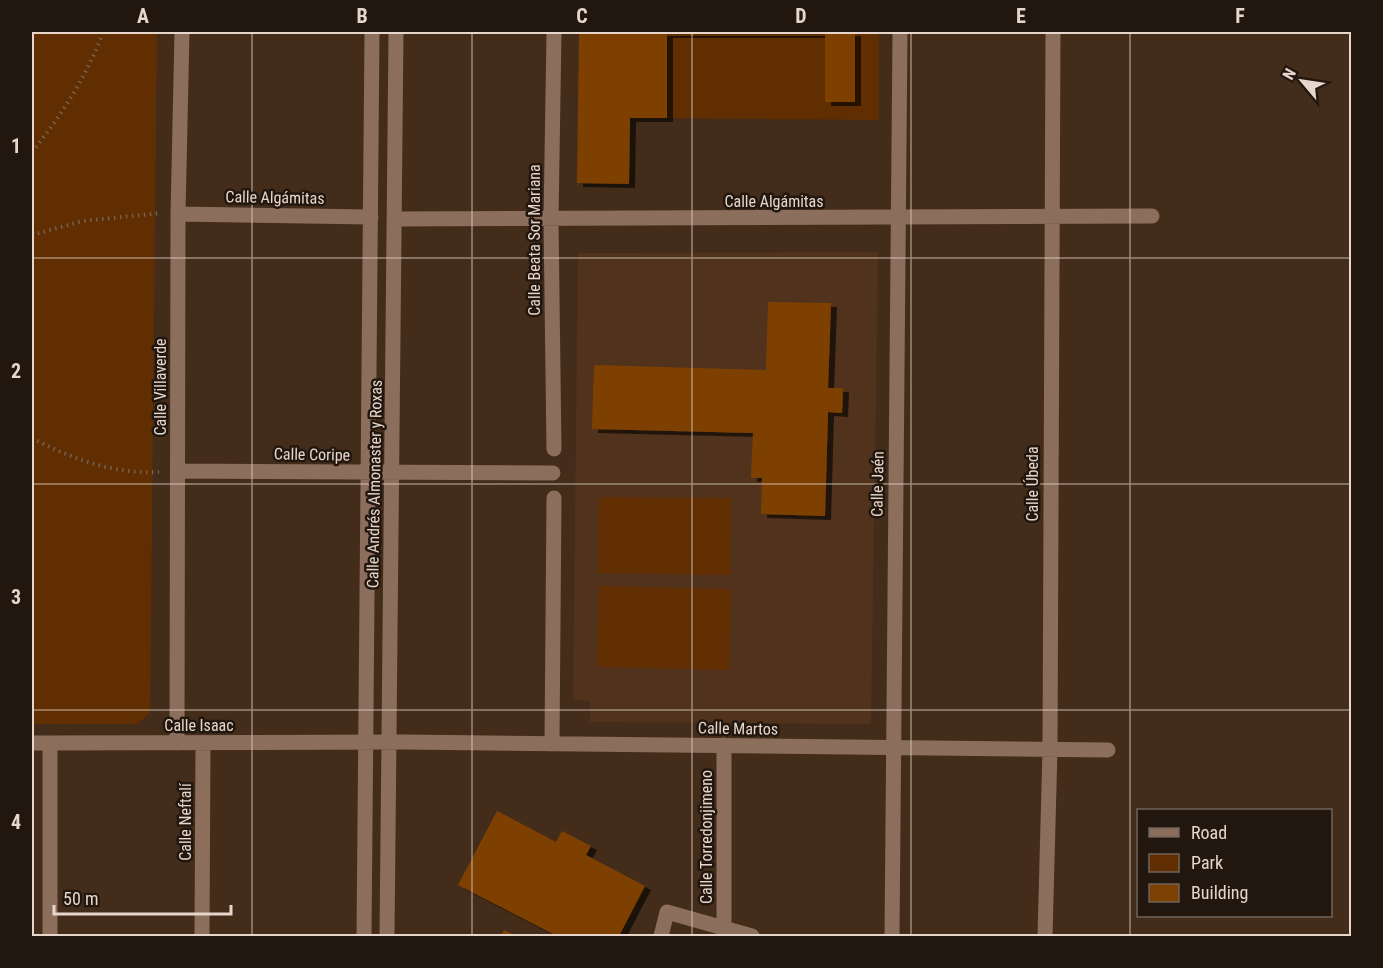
<svg xmlns="http://www.w3.org/2000/svg" width="1383" height="968" font-family="'Roboto Condensed',sans-serif">
	<style>
		.built { fill: #51321c }
		.green { fill: #602e00 }
		.building { fill: #7e4104; filter: url(#shadow) }
		.lines { fill: none; stroke-linecap: round; stroke-linejoin: round }
		.path { stroke: #776252; stroke-width: 4; stroke-dasharray: 1.5 4.5; stroke-linecap: butt }
		.minor { stroke: #8b6e5b; stroke-width: 15 }
		.grid { fill: none; stroke: #e6d6cb; stroke-width: 1.5; stroke-opacity: 0.55 }
		.labels { text-anchor: middle; stroke-width: 5; stroke-linejoin: round; paint-order: stroke }
		.street-label { font-size: 16px; fill: #e6d6cb; stroke: #22170f }
		.neatline { fill: none; stroke: #e6d6cb; stroke-width: 2 }
		.grid-label { font-size: 20px; text-anchor: middle; font-weight: bold; fill: #e6d6cb }
	</style>
	<defs>
		<filter id="shadow"><feDropShadow dx="6" dy="4" stdDeviation="0" flood-color="#0009"/></filter>
	</defs>
	<rect width="100%" height="100%" fill="#442c1a"/>
	<!-- built -->
	<path class="built" d="M878,252l-7,472 -281,-2v-21l-17,-1 5,-447z"/>
	<!-- green -->
	<path class="green" d="M32,32h125l-7,681 -13,11h-105z
		M667,32h212v88l-212,-2z
		M599,497l132,1 -1,77 -132,-2z
		M599,586l132,3 -2,81 -132,-3z"/>
	<!-- building -->
	<path class="building" d="M579,32h276v70h-30v-68h-158v84h-37l-1,66 -52,-1z
		M768,302l63,1 -3,85h15l-1,25 -14,-1 -3,104 -64,-2 1,-36h-11l2,-45 -161,-4 2,-64 172,5z
		M497,811l59,31 6,-11 29,15 -5,9 59,31 -26,50h-62l-99,-51z
		M504,930l13,6h-16z"/>
	<g class="lines">
		<!-- path -->
		<path class="path" d="M32,152c29,-36 55,-76 71,-120
			M32,235l51,-14 77,-8
			M32,438c37,20 84,37 127,34"/>
		<!-- minor -->
		<path class="minor" d="M178,214l193,3
			M395,219l757,-3
			M554,449l-3,-229 3,-188
			M178,471l375,2
			M32,743l372,-1 704,8
			M50,743v193
			M177,743l1,-529 4,-182
			M552,744l2,-246
			M724,928v-183
			M202,936l1,-193
			M364,936l8,-904
			M387,936l9,-904
			M661,936l6,-24 85,24
			M892,936l8,-904
			M1045,936l5,-187 3,-717"/>
	</g>
	<!-- grid -->
	<path class="grid" d="M252,32v904M472,32v904M692,32v904M911,32v904M1130,32v904M32,258h1320M32,484h1320M32,710h1320"/>
	<g class="labels">
		<!-- street labels -->
		<g class="street-label">
			<text transform="translate(275 197) rotate(1)" y="6">Calle Algámitas</text>
			<text x="774" y="207">Calle Algámitas</text>
			<text transform="translate(534 240) rotate(-90)" y="6">Calle Beata Sor Mariana</text>
			<text transform="translate(160 387) rotate(-90)" y="6">Calle Villaverde</text>
			<text transform="translate(312 454) rotate(1)" y="6">Calle Coripe</text>
			<text transform="translate(374 484) rotate(-89)" y="6">Calle Andrés Almonaster y Roxas</text>
			<text transform="translate(877 484) rotate(-89)" y="6">Calle Jaén</text>
			<text transform="translate(1032 484) rotate(-90)" y="6">Calle Úbeda</text>
			<text x="199" y="731">Calle Isaac</text>
			<text transform="translate(738 728) rotate(1)" y="6">Calle Martos</text>
			<text transform="translate(185 822) rotate(-90)" y="6">Calle Neftalí</text>
			<text transform="translate(706 837) rotate(-90)" y="6">Calle Torredonjimeno</text>
		</g>
	</g>
	<!-- border -->
	<rect width="1383" height="968" fill="none" stroke="#22170f" stroke-width="66"/>
	<!-- legend -->
	<rect x="1137" y="809" width="195" height="108" fill="#22170f" stroke="#70635a" stroke-width="1.5"/>
	<rect x="1149" y="828" width="30" height="9" fill="#8b6e5b" stroke="#70635a" stroke-width="1.5"/>
	<text x="1191" y="839" font-size="18" fill="#e6d6cb">Road</text>
	<rect x="1149" y="854" width="30" height="18" fill="#602e00" stroke="#70635a" stroke-width="1.5"/>
	<text x="1191" y="869" font-size="18" fill="#e6d6cb">Park</text>
	<rect x="1149" y="884" width="30" height="18" fill="#7e4104" stroke="#70635a" stroke-width="1.5"/>
	<text x="1191" y="899" font-size="18" fill="#e6d6cb">Building</text>
	<!-- north arrow -->
	<g transform="translate(1302 81) rotate(299)" stroke="#22170f" stroke-width="4.5" paint-order="stroke">
	<path d="M0-4.5L10 22L0 15L-10 22Z" fill="#e6d6cb"/>
	<text y="-9" font-size="16" font-weight="bold" text-anchor="middle" fill="#e6d6cb">N</text>
	</g>
	<!-- scale -->
	<path d="M54 905v9h177v-9" fill="none" stroke="#e6d6cb" stroke-width="3"/>
	<text x="63" y="905" font-size="18" fill="#e6d6cb" stroke="#22170f" stroke-width="4.5" paint-order="stroke">50 m</text>
	<rect x="33" y="33" width="1317" height="902" class="neatline"/>
	<g class="grid-label">
		<text x="143" y="23">A</text>
		<text x="362" y="23">B</text>
		<text x="582" y="23">C</text>
		<text x="801" y="23">D</text>
		<text x="1021" y="23">E</text>
		<text x="1240" y="23">F</text>
		<text x="16" y="153">1</text>
		<text x="16" y="378">2</text>
		<text x="16" y="604">3</text>
		<text x="16" y="829">4</text>
	</g>
</svg>
